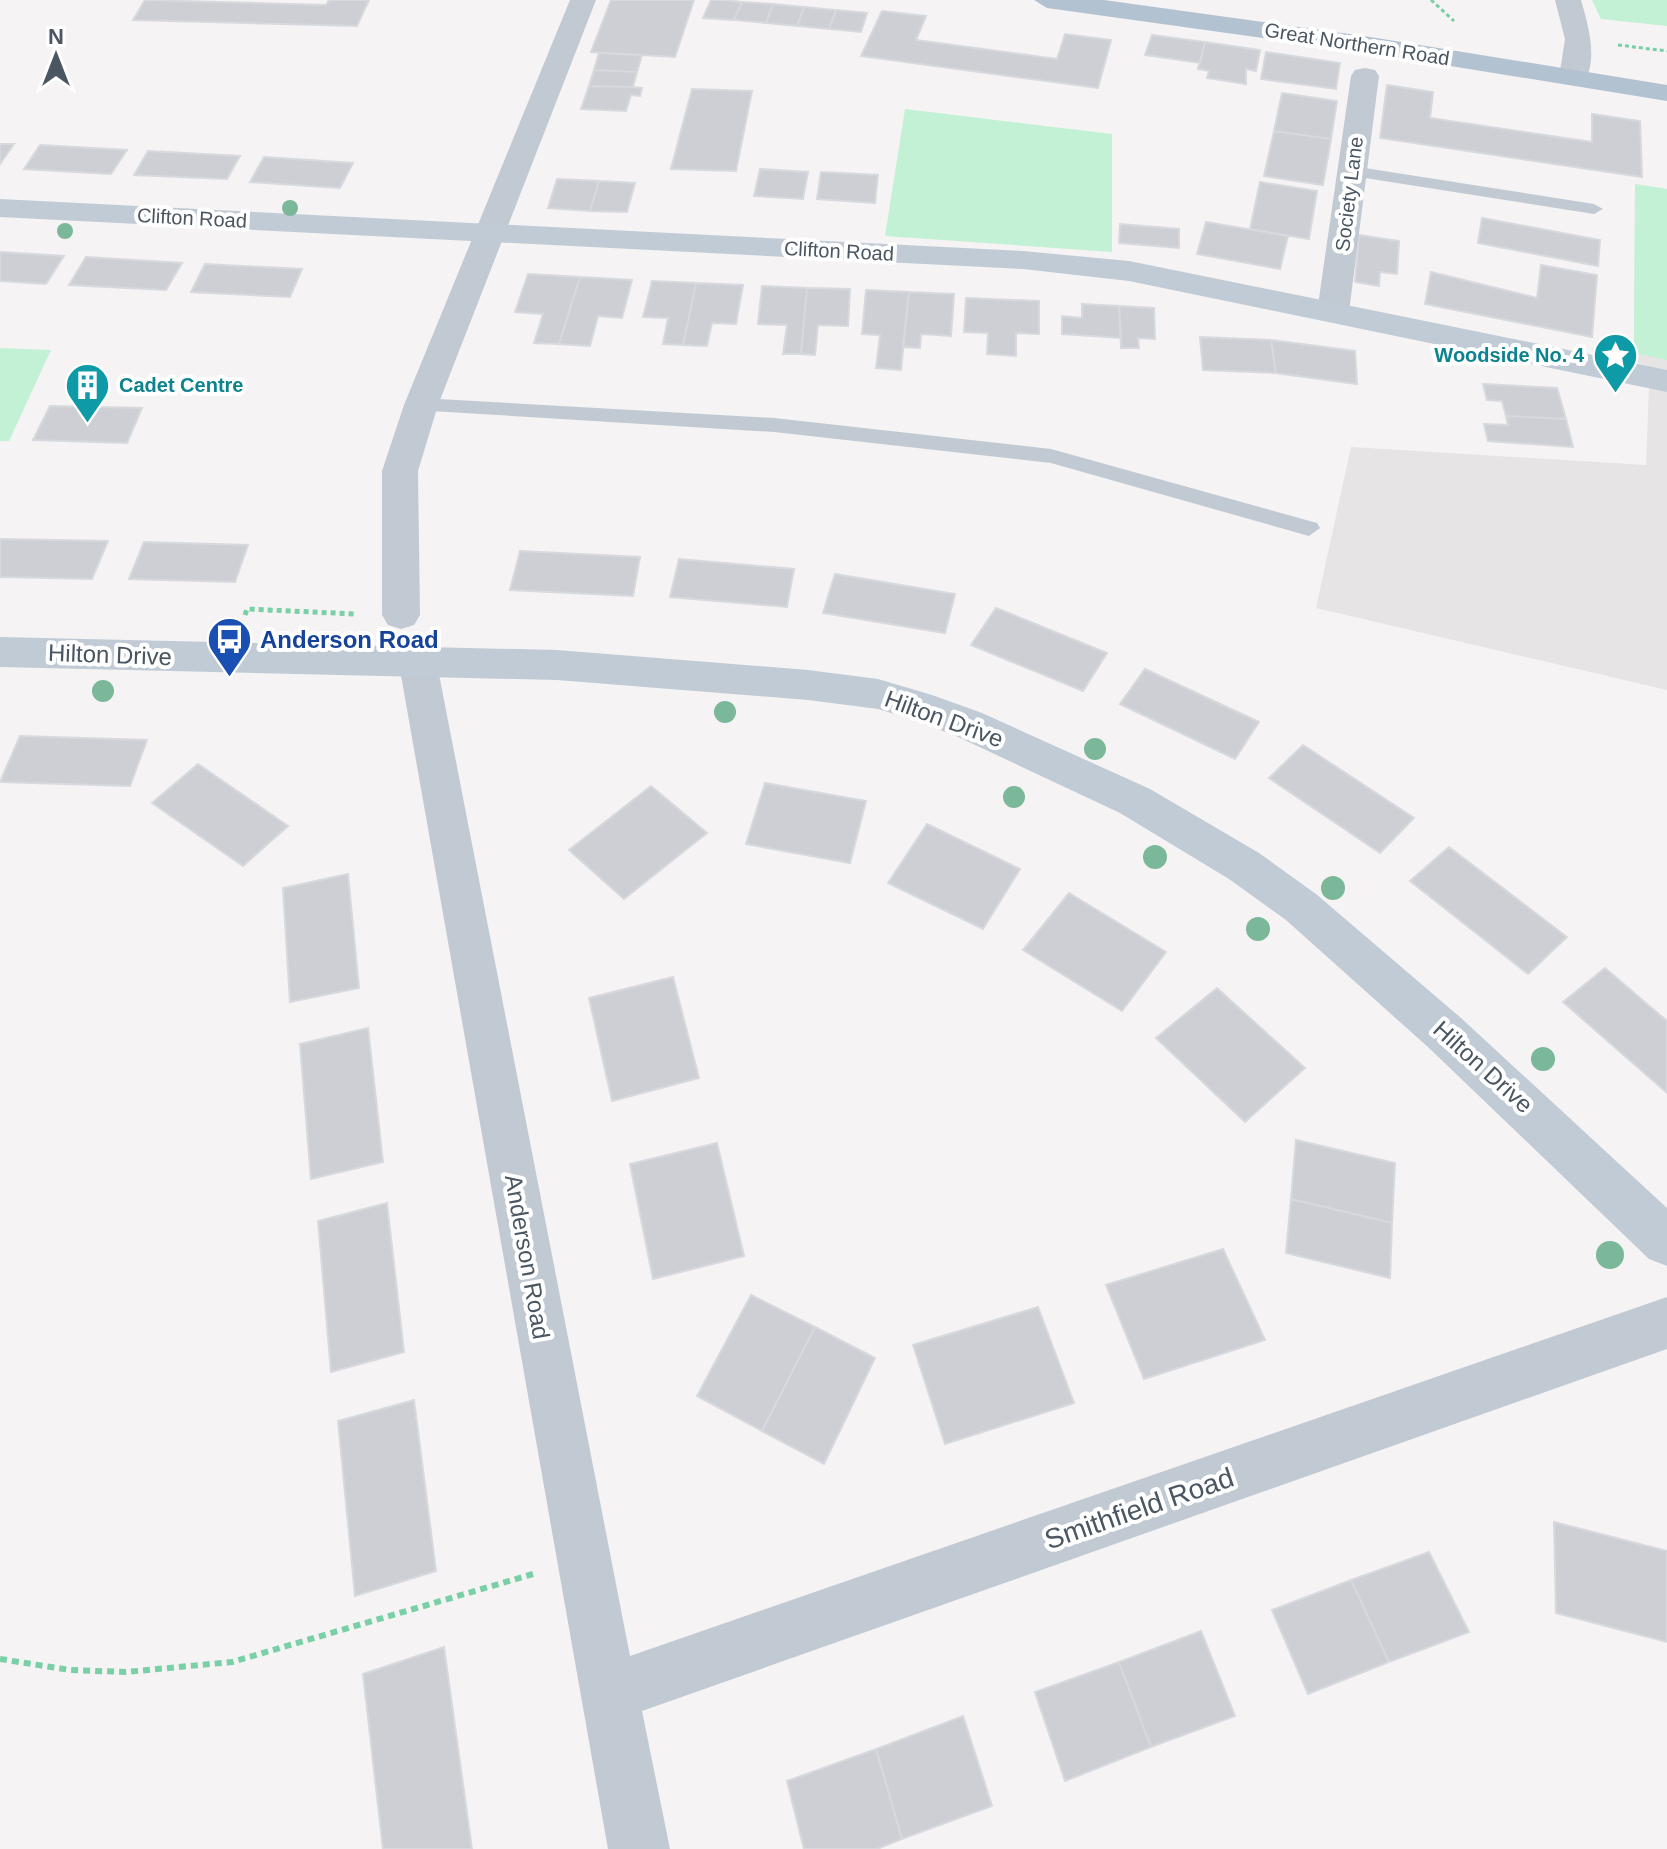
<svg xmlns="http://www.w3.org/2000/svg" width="1667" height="1849" font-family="Arial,sans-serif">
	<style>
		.education { fill: #e6e4e5 }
		.green { fill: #c3f1d5 }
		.building { fill: #cdcfd5; stroke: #d7d9de; stroke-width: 2 }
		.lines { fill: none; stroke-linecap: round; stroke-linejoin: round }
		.path-far2 { stroke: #7ad0a6; stroke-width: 3; stroke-dasharray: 4 3; stroke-linecap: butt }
		.path-far1 { stroke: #7ad0a6; stroke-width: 5; stroke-dasharray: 5 4; stroke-linecap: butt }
		.path { stroke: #7ad0a6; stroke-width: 6; stroke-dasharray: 7 5; stroke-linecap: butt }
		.lane { fill: #c1cad2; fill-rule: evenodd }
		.street { fill: #c1cad2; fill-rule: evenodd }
		.secondary { fill: #c1cbd6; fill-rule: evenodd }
		.primary { fill: #b3c2d1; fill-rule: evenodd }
		.tree { fill: #7bb799 }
		.labels { text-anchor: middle; stroke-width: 8; stroke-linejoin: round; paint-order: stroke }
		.far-street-label { font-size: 20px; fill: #4a5661; stroke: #fff }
		.far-culture-label { font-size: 20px; font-weight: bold; fill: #0d838f; stroke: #fff; text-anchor: end }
		.transit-label { font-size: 24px; font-weight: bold; fill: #164399; stroke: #fff; text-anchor: start }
		.street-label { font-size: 24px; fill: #4a5661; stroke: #fff }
		.near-street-label { font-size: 28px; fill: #4a5661; stroke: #fff }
	</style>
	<rect width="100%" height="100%" fill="#f5f3f3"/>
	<!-- education -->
	<path class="education" d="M1635,184l32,5v501l-351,-82 35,-161 295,18 3,-77 -15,-35z"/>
	<!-- green -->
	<path class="green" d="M1592,0h75v26l-66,-7z
		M905,109l207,25v118l-227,-16z
		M1635,184l32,5v171l-33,-7z
		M0,348l51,2 -42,91h-9z"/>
	<!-- building -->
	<path class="building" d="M145,0l181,5 3,-5h40l-12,26 -224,-6z
		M611,0h83l-19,57 -84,-5z
		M711,0h13l18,2 -8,18 -31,-2z
		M742,2l31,2 -7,19 -32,-3z
		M773,4l31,3 -7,19 -31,-3z
		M804,7l32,3 -7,19 -32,-3z
		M836,10l31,3 -6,19 -32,-3z
		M882,11l44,5 -10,24 141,19 8,-25 46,6 -13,48 -237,-32z
		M1152,35l53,7 -5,21 -55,-8z
		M1205,42l55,8 -4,21 -10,-2v15l-39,-6 2,-7 -11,-2z
		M1266,52l74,11 -4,26 -75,-10z
		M599,53l43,2 -5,17 -43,-2z
		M594,70l43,2 -4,15 -44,-1z
		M1387,85l46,7 -3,26 162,24v-28l48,7 2,56 -262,-39z
		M589,86l44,1 9,1 -2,8 -9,-1 -5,16 -45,-2z
		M692,89l60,2 -16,80 -65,-2z
		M1282,93l55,8 -6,38 -57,-8z
		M1274,131l57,8 -8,46 -59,-9z
		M0,144h14l-14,20z
		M40,145l87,5 -16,24 -87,-5z
		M148,151l92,5 -13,23 -93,-4z
		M264,157l89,6 -13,25 -90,-6z
		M760,169l48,3 -5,27 -49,-3z
		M821,172l57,3 -3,28 -58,-4z
		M557,179l42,2 -9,30 -42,-3z
		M599,181l36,2 -8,29 -37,-1z
		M1260,182l57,9 -8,48 -59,-10z
		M1482,218l118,22 -2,26 -120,-23z
		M1206,222l82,14 -8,33 -83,-15z
		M1120,224l59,5v19l-60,-5z
		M1359,235l40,6 -2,33 -17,-2 -1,14 -24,-4z
		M0,252l64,4 -18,28 -46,-3z
		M86,257l96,6 -16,27 -97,-5z
		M205,264l97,5 -12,28 -99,-5z
		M1541,265l56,10 -5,62 -167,-33 6,-32 106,26z
		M528,274l52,3 -21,67 -25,-1 9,-29 -28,-2z
		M580,277l52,3 -10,38 -24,-2 -8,30 -31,-2z
		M652,281l44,2 -13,62 -20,-1 5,-26 -25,-1z
		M696,283l47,2 -7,39 -24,-1 -5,23 -24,-1z
		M762,286l45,2 -6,66h-18l4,-29 -29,-1z
		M807,288l43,1 -2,37 -30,-1 -3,30 -14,-1z
		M866,290l43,2 -8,78 -25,-2 4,-33 -18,-1z
		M909,292l45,2 -3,42 -30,-2 -1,14 -17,-1z
		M966,298l73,3v33l-23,-1v23l-29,-2 1,-21 -24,-1z
		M1082,304l37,2 2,32 -59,-4v-18l20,2z
		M1119,306l35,2 1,31 -17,-1 1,10h-18z
		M1200,337l71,3 5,33 -73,-3z
		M1271,340l84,11 2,33 -81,-11z
		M1483,384l74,4 9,31 -60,-3 -4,-15 -15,-1z
		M50,406l92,2 -15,35 -94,-3z
		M1506,416l60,3 7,28 -85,-6 -4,-17 24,1z
		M0,539l108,2 -16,38 -92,-2z
		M144,542l104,3 -13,37 -106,-3z
		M520,551l120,6 -7,39 -123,-6z
		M679,559l115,10 -7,38 -117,-10z
		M835,574l120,20 -10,39 -122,-20z
		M996,608l111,45 -24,38 -112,-46z
		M1145,669l114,53 -24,37 -115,-55z
		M20,736l127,4 -17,46 -130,-4z
		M1303,745l111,73 -34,35 -111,-75z
		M198,764l90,62 -45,40 -91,-63z
		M765,783l101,18 -16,62 -104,-19z
		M651,786l56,47 -83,66 -55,-49z
		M927,824l93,45 -37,60 -95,-46z
		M1449,847l118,90 -39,37 -118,-93z
		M348,874l11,114 -69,14 -7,-114z
		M1069,893l97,59 -44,59 -99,-61z
		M1605,968l62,53v72l-104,-91z
		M673,977l26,101 -87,23 -23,-103z
		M1217,988l88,80 -60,54 -89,-84z
		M368,1028l15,134 -72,17 -11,-135z
		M1296,1140l99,23 -3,60 -101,-24z
		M717,1143l27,113 -91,23 -23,-115z
		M1291,1199l101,24 -2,55 -104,-25z
		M387,1203l17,149 -73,20 -13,-151z
		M1223,1249l42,91 -121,39 -38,-94z
		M751,1295l64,32 -53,104 -65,-35z
		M1038,1307l36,96 -129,41 -32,-99z
		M815,1327l60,31 -51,106 -62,-33z
		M414,1400l22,171 -81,25 -17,-175z
		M1554,1522l113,29v91l-111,-29z
		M1429,1552l40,80 -80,30 -38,-82z
		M1351,1580l38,82 -81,32 -36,-84z
		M1201,1631l34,85 -84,31 -32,-85z
		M444,1647l28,202h-89l-20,-175z
		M1119,1662l32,85 -86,34 -30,-89z
		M963,1716l29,90 -90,33 -26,-90z
		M876,1749l26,90 -25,10h-73l-17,-68z"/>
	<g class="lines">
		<!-- path-far2 -->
		<path class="path-far2" d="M1431,0l23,21
			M1618,45l49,6"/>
		<!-- path-far1 -->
		<path class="path-far1" d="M245,615l2,-6 108,5"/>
		<!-- path -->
		<path class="path" d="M0,1659l70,11 56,2 106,-10 301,-88"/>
		<!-- lane -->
		<path class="lane" d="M1352,166l242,38 9,5 -9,5 -248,-39v-8z
			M421,398l353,20 277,31 266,74 3,5 -11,8 -258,-73 -277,-31 -360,-22 -3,-5z"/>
		<!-- street -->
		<path class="street" d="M570,0h26l-158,405 -20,66 2,144 -6,10 -13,4 -13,-4 -6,-10v-144l22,-66z
			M1555,0h26c7,25 18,60 2,84h-20l-4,-6 6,-39z
			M1365,68l10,2 4,6 -30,236 -5,7 -11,3 -11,-3 -5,-7 34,-236 4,-6z
			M418,649l14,5 5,10 193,992 1037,-359v52l-1025,362 28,138h-62l-209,-1185 5,-10z"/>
		<!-- secondary -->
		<path class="secondary" d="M0,199l1023,52 106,10 538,109v22l-538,-111 -106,-12 -1023,-52z
			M0,637l557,13 251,20 70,9 54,16 50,18 168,76 109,64 57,41 145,124 206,190v58l-18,-7 -220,-211 -143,-128 -57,-41 -109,-66 -166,-78 -46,-17 -30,-9 -70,-9 -251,-20 -557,-13z"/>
		<!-- primary -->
		<path class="primary" d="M1034,0h70l260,36 303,49v16l-303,-49 -317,-44z"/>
	</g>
	<!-- trees -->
	<g class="tree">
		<circle cx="290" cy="208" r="8"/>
		<circle cx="65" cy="231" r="8"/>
		<circle cx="103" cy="691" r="11"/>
		<circle cx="725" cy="712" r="11"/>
		<circle cx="1095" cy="749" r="11"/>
		<circle cx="1014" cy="797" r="11"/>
		<circle cx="1155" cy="857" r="12"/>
		<circle cx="1333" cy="888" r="12"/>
		<circle cx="1258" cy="929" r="12"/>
		<circle cx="1543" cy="1059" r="12"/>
		<circle cx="1610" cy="1255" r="14"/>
	</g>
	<!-- icons -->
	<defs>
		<symbol id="sight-pin" viewBox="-11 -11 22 30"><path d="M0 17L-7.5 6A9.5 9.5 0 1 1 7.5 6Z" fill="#0f9aa8" stroke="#fff"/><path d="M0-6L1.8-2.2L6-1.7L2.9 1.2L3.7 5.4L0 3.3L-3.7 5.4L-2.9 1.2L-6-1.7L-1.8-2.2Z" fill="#fff"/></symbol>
		<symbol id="building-pin" viewBox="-11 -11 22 30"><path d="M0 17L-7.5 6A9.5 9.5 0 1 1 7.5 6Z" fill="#0f9aa8" stroke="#fff"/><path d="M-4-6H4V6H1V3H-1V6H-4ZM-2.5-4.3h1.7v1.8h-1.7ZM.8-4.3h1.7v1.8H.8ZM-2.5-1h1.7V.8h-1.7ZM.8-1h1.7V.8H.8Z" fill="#fff"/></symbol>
		<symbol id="bus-pin" viewBox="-11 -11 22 30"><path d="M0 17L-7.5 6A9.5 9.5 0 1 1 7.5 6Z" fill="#1a4fb4" stroke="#fff"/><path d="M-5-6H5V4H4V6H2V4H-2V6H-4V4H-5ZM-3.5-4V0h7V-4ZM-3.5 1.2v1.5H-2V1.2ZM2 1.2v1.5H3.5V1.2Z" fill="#fff"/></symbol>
	</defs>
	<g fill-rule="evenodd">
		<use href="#sight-pin" x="1590" y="330" width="51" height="69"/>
		<use href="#building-pin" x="62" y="360" width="51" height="69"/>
		<use href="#bus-pin" x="204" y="614" width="51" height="69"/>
	</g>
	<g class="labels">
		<!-- far-street labels -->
		<g class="far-street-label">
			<text transform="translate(1357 44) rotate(9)" y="7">Great Northern Road</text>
			<text transform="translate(1349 194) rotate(-83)" y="7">Society Lane</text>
			<text transform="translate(192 218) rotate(3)" y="7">Clifton Road</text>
			<text transform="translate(839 251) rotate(3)" y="7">Clifton Road</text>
		</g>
		<!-- far-culture labels -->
		<g class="far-culture-label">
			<text x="1584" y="362">Woodside No. 4</text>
			<text x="119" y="392" text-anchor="start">Cadet Centre</text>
		</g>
		<!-- transit labels -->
		<g class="transit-label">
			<text x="260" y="648">Anderson Road</text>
		</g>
		<!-- street labels -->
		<g class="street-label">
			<text transform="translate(110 655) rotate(2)" y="8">Hilton Drive</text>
			<text transform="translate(944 719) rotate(20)" y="8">Hilton Drive</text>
			<text transform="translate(1483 1067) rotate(42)" y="8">Hilton Drive</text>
			<text transform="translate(527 1257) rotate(80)" y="8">Anderson Road</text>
		</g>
		<!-- near-street labels -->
		<g class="near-street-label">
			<text transform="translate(1139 1508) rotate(-19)" y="10">Smithfield Road</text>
		</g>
	</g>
	<!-- north arrow -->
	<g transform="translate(56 56)" stroke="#ffffff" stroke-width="6" paint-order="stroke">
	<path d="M0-6L14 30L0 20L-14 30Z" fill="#4a5661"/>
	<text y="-12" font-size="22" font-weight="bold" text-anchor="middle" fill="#4a5661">N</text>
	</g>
</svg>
